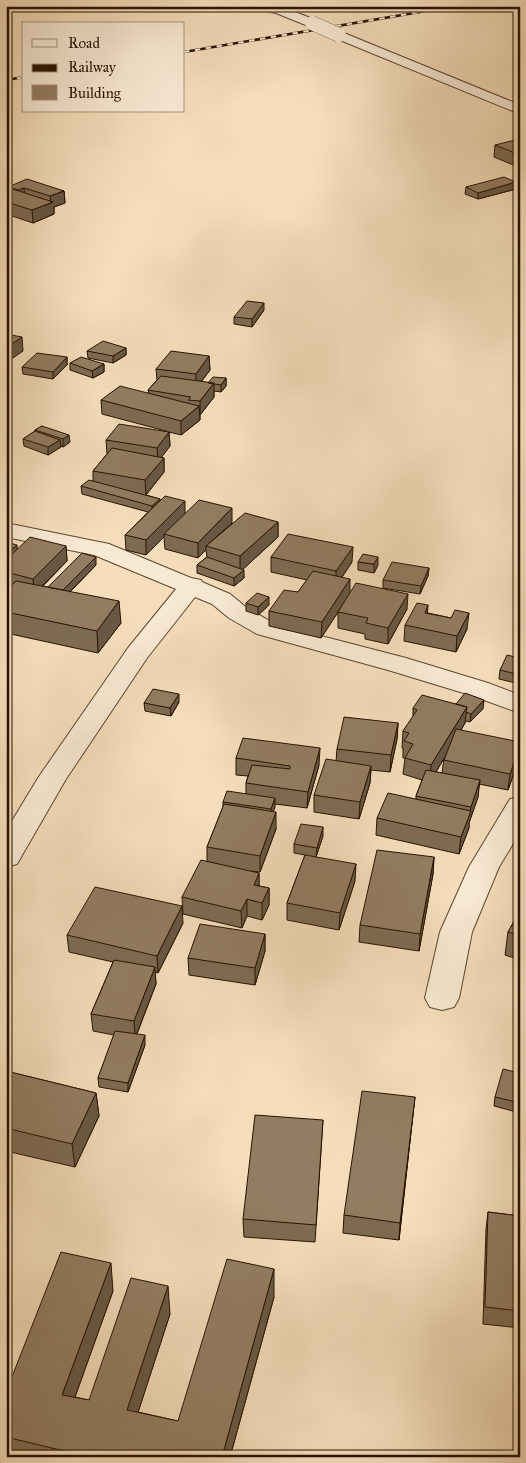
<svg xmlns="http://www.w3.org/2000/svg" width="526" height="1463" font-family="'IM FELL Great Primer',serif">
	<style>
		.lines { fill: none; stroke-linecap: round; stroke-linejoin: round }
		.minor-casing { stroke: #5b452f; stroke-width: 2 }
		.minor { fill: #f8e9d3; fill-rule: evenodd }
		.rail-casing { stroke: #281200; stroke-width: 2.5 }
		.rail { stroke: #f8e9d3; stroke-width: 2; stroke-dasharray: 5.5; stroke-linecap: butt }
		.minor-bridge-casing { stroke: #5b452f; stroke-width: 15; stroke-linecap: butt }
		.minor-bridge { stroke: #f8e9d3; stroke-width: 14 }
		.wall { fill: #7e6b53; stroke: #281200; fill-rule: evenodd }
		.shaded-wall { fill: #675744; stroke: #281200 }
		.building { fill: #937c61; stroke: #281200 }
	</style>
	<rect width="100%" height="100%" fill="#f5ddbb"/>
	<filter id="stains"><feTurbulence type="fractalNoise" baseFrequency=".004" numOctaves="4"/><feColorMatrix values="0 0 0 0 .2 0 0 0 0 .09 0 0 0 0 .02 0 0 0 .5 -.17"/></filter>
	<radialGradient id="worn" r=".72"><stop offset=".6" stop-color="#630" stop-opacity="0"/><stop offset="1" stop-color="#630" stop-opacity=".3"/></radialGradient>
	<g class="lines">
		<defs>
			<path id="minor" d="M253,6h26l37,14 2,3 -6,4 -4,-1 -32,-13 -21,-4z
				M339,31l181,74v9l-185,-76 -2,-3z
				M6,523l103,21 82,34 10,2 1,2 28,12 17,14 28,16 131,34 82,25 32,12v18l-50,-18 -82,-25 -131,-36 -28,-16 -17,-14 -17,-7 -48,61 -81,121 -49,85 -11,3v-36l32,-53 90,-130 48,-59 -82,-34 -88,-18z
				M520,797v35l-21,35 -27,65 -13,66 -5,9 -12,3 -12,-3 -5,-9 15,-66 29,-65 41,-68z"/>
		</defs>
		<!-- minor casing -->
		<use href="#minor" class="minor-casing"/>
		<!-- minor -->
		<use href="#minor" class="minor"/>
		<defs>
			<path id="rail" d="M184,52l271,-46
				M6,80l18,-3"/>
		</defs>
		<!-- rail casing -->
		<use href="#rail" class="rail-casing"/>
		<!-- rail -->
		<use href="#rail" class="rail"/>
		<defs>
			<path id="minor-bridge" d="M312,23l27,12"/>
		</defs>
		<!-- minor-bridge casing -->
		<use href="#minor-bridge" class="minor-bridge-casing"/>
		<!-- minor-bridge -->
		<use href="#minor-bridge" class="minor-bridge"/>
	</g>
	<!-- wall -->
	<path class="wall" d="M520,142v25h-2l-24,-10 1,-12z
		M6,187l2,1v-1l56,4 1,12 -11,4v7l-21,9 -27,-9z
		M466,187l50,2 -38,10 -13,-5z
		M264,310l-12,17 -18,-3v-7z
		M126,348v7l-13,8 -25,-5 -1,-7z
		M209,356l1,14 -9,12 7,1 18,-5v8l-5,6 -7,-1v6l-14,18v5l-19,15 -12,-3 1,14 -9,11 3,1v14l-18,23 14,4v2l25,13 47,10 46,-2v15l-35,32 1,9 -10,8 -37,-13v-8l10,-8 -1,-7 -8,8 -33,-9 -1,-12 -18,18 -20,-5 -1,-15 23,-23 -66,-18 -1,-8 12,-5v-10l14,-17 -1,-14 60,-9 -64,-17 -1,-14 48,-7 -1,-3 9,-10 -1,-11z
		M67,357v8l-14,14 -30,-5 -1,-7z
		M70,363l34,1v8l-11,6 -23,-8z
		M42,426l28,16 -7,5 -2,-1v1l-13,8 -24,-9 -1,-7 12,-8v-1z
		M6,536l2,1 1,6 8,7 49,-4 1,15 -24,25 5,1 48,-22 -26,27 51,31 -23,30 -92,-20v-41l4,-4 -4,-1z
		M271,557l81,5 -10,15 8,16 57,16 -19,35 -23,-5v-5l-27,-6v-16l-17,26 -52,-12v-15l29,-19 9,-12 -36,-8z
		M358,562l20,3 -4,8 -16,-3z
		M429,568l-1,8 -8,18 -37,-6v-8z
		M246,603l23,2 -11,10 -12,-4z
		M428,613l23,5 16,11 -11,23 -52,-11 1,-16z
		M520,658v26l-21,-5 1,-9z
		M179,702l-8,14 -26,-5 -1,-8z
		M456,704l27,5 -13,13 -4,-1 -1,2 -4,7 58,29 -11,31 -29,-6 -1,13 -9,26v5l-10,26 -83,-19 1,-17 39,-19v-3l6,-16 -19,-6 2,-16h-2v-10h-1l1,-17 10,-14v-9zM444,758l-2,15 -6,-1z
		M398,723l-1,16 -7,33 -19,-2 -1,13 -11,36 -45,-7v-17l22,-34 1,-12z
		M236,758l83,7 -12,43 -32,-4 -2,8 3,17 -16,43 -9,-1 8,2v13l10,2v17l-7,15 -15,-4 -5,12 -59,-14 -1,-17 25,-36v-14l16,-40v-5l23,-8v-11l2,-7 -12,-1z
		M323,836l-7,21 39,24 -16,49 -52,-10v-17l18,-48 -11,-2v-9z
		M434,857l-1,17 -14,77 -60,-9 1,-17z
		M520,911v49l-15,-5 3,-23z
		M183,923l-25,50 -3,-1 1,12 -19,50 8,11 -17,47 -29,-5 -1,-9 16,-43 -21,-4 -2,-17 22,-52 -44,-10 -2,-17z
		M265,934v17l-10,34 -66,-10 -1,-17z
		M6,1071l90,22 3,23 -24,51 -69,-16z
		M520,1073v40l-26,-7 1,-9z
		M413,1114l-14,126 -56,-7 1,-18z
		M323,1120l-8,122 -71,-5 -1,-18z
		M488,1212l32,4v112l-37,-4 3,-95z
		M113,1291l-38,106 14,3 81,-86 -32,98 40,9 96,-124 -44,160h-224v-65z"/>
	<!-- shaded-wall -->
	<path class="shaded-wall" d="M520,155v12h-2l1,-11z
		M516,182v7l-38,10v-6z
		M24,188l1,12 -6,2 -1,-12z
		M64,191l1,12 -11,4v7l-21,9 -1,-13 19,-7 -1,-7z
		M264,303v7l-12,17v-8z
		M22,337l1,14 -17,12v-15z
		M126,348v7l-13,8v-7z
		M209,356l1,14 -14,18v-14z
		M67,357v8l-14,14v-7z
		M104,364v8l-11,6 -1,-7z
		M226,378v8l-5,6v-7z
		M214,383v14l-14,18v-14z
		M199,406l1,14 -19,15v-14z
		M169,432l1,14 -12,16 -1,-14z
		M69,435l1,7 -7,5v-8z
		M60,440l1,7 -13,8v-8z
		M164,458v14l-18,23 -1,-15z
		M160,499v8l-8,7v-8z
		M185,501v15l-21,18v3l-18,18v-15z
		M232,508v15l-26,23v4l-8,8v-15z
		M278,522v15l-38,35v-16z
		M8,537l1,8 -3,3v-9z
		M17,545l1,15 -12,12v-17z
		M66,546l1,15 -33,33 -1,-15z
		M353,547l-1,15 -16,24v-15z
		M96,557v8l-35,36 -1,-8z
		M378,557v8l-4,8v-9z
		M429,568l-1,8 -8,18 1,-8z
		M244,570v8l-10,8v-8z
		M350,579v15l-29,44 1,-16z
		M408,594l-1,15 -19,35v-16z
		M269,597v8l-11,10v-8z
		M119,601l2,22 -23,30 -1,-22z
		M428,605l-1,15 -2,-7z
		M469,613l-2,16 -11,23 1,-16z
		M179,694v8l-8,14 -1,-8z
		M484,700l-1,9 -13,13 1,-8z
		M467,707l-2,16 -35,59 1,-17z
		M398,723l-1,16 -7,33 1,-17z
		M520,747l-1,12 -11,31 2,-16z
		M320,748l-1,17 -12,43 1,-16z
		M371,766l-1,17 -11,36 1,-17z
		M480,780l-2,17 -9,26v5l-10,26 2,-17 9,-25 1,-5z
		M275,798v9l-4,11v-9z
		M276,812v17l-16,43v-16z
		M323,827v9l-7,21 1,-9z
		M434,857l-1,17 -14,77 1,-17z
		M356,864l-1,17 -16,49 1,-17z
		M259,873v17l-5,12v-17z
		M269,888v17l-7,15v-17z
		M247,899v17l-5,12 -1,-17z
		M182,906l1,17 -25,50 -1,-17z
		M265,934v17l-10,34v-17z
		M155,967l1,17 -21,54 -1,-17z
		M145,1035v10l-17,47v-9z
		M96,1093l3,23 -24,51 -3,-23z
		M415,1097l-2,17 -14,126 1,-17z
		M111,1263l2,28 -47,131 -4,-27z
		M274,1269v28l-44,160h-8z
		M168,1286l2,28 -40,123 -3,-27z"/>
	<!-- building -->
	<path class="building" d="M515,140l5,2v13l-25,-10z
		M504,177l12,5 -38,11 -12,-6z
		M27,179l37,12 -14,5 -26,-8 -6,2 -10,-3z
		M6,187l47,15 -21,8 -26,-8z
		M247,301l17,2 -12,16 -18,-2z
		M6,334l16,3 -16,11z
		M103,341l23,7 -13,8 -26,-5z
		M171,351l38,5 -13,18 -40,-5z
		M37,353l30,4 -14,15 -31,-5z
		M81,357l23,7 -12,7 -22,-8z
		M161,376l53,7 -14,18 -12,-1 3,-3 -43,-7z
		M213,377l13,1 -5,7 -13,-2z
		M120,386l79,20 -18,15 -80,-21z
		M119,424l50,8 -12,16 -51,-8z
		M42,426l27,9 -6,4 -28,-9z
		M35,431l25,9 -12,7 -25,-8z
		M112,448l52,10 -19,22 -52,-9z
		M89,480l71,19 -8,7 -71,-20z
		M165,496l20,5 -39,39 -21,-5z
		M199,500l33,8 -34,35 -34,-9z
		M245,513l33,9 -38,34 -34,-10z
		M288,534l65,13 -17,24 -65,-14z
		M30,537l36,9 -33,33 -27,-7v-12z
		M6,542l11,3 -11,10z
		M82,553l14,4 -33,33 -15,-3z
		M363,554l15,3 -4,7 -16,-2z
		M207,557l37,13 -10,8 -37,-13z
		M392,562l37,6 -8,18 -38,-6z
		M313,571l37,8 -28,43 -53,-11 15,-21 14,2z
		M16,581l103,20 -22,30 -91,-19v-20z
		M356,583l52,11 -20,34 -22,-5 2,-5 -30,-6z
		M257,593l12,4 -11,10 -12,-4z
		M417,603l11,2 -3,8 26,5 4,-8 14,3 -12,23 -52,-11z
		M507,655l13,3v17l-20,-5z
		M153,689l26,5 -9,14 -26,-5z
		M465,693l19,7 -13,14 -5,-2 1,-5 -11,-3z
		M422,695l45,12 -36,58 -26,-7 8,-14 -9,-3 5,-8 -6,-2 14,-21 -4,-2z
		M344,717l54,6 -7,32 -54,-6z
		M456,729l64,13v5l-10,27 -66,-14z
		M243,738l77,10 -12,44 -62,-9 6,-18 38,4v-3l-54,-8z
		M326,759l45,7 -11,36 -46,-7z
		M426,770l54,10 -9,27 -55,-11z
		M227,791l48,7 -4,11 -48,-7z
		M388,793l83,18 -10,26 -84,-19z
		M224,804l52,8 -16,44 -53,-9z
		M301,824l22,3 -6,21 -23,-4z
		M377,850l57,7 -14,77 -60,-9z
		M305,855l51,9 -16,49 -53,-10z
		M201,860l58,13 -5,12 15,3 -7,15 -15,-4 -6,12 -59,-14z
		M95,887l87,19 -25,50 -90,-21z
		M520,911v25l-12,-4z
		M200,924l65,10 -10,34 -67,-10z
		M114,960l41,7 -21,54 -43,-7z
		M115,1031l30,4 -17,48 -30,-5z
		M503,1069l17,4v30l-25,-6z
		M6,1071l90,22 -24,51 -66,-16z
		M362,1091l53,6 -15,126 -56,-8z
		M255,1115l68,5 -7,105 -73,-6z
		M488,1212l32,4v95l-35,-4z
		M61,1252l50,11 -49,132 27,5 42,-122 37,8 -41,124 51,11 49,-162 47,10 -52,188h-133l-83,-20v-45z"/>
	<!-- margin -->
	<rect width="526" height="1463" fill="none" stroke="#f5ddbb" stroke-width="25"/>
	<rect x="8" y="8" width="511" height="1448" fill="none" stroke="#281200" stroke-width="2.5"/>
	<rect x="12" y="12" width="501" height="1438" fill="none" stroke="#281200"/>
	<!-- legend -->
	<rect x="22" y="22" width="162" height="90" fill="#f8e9d3" stroke="#a5937f"/>
	<rect x="32" y="39" width="25" height="8" fill="#f8e9d3" stroke="#a5937f"/>
	<text x="68" y="48" font-size="15" fill="#281200">Road</text>
	<rect x="32" y="64" width="25" height="8" fill="#281200" stroke="#a5937f"/>
	<text x="68" y="72" font-size="15" fill="#281200">Railway</text>
	<rect x="32" y="85" width="25" height="15" fill="#937c61" stroke="#a5937f"/>
	<text x="68" y="98" font-size="15" fill="#281200">Building</text>
	<rect width="100%" height="100%" filter="url(#stains)"/>
	<rect width="100%" height="100%" fill="url(#worn)"/>
</svg>
